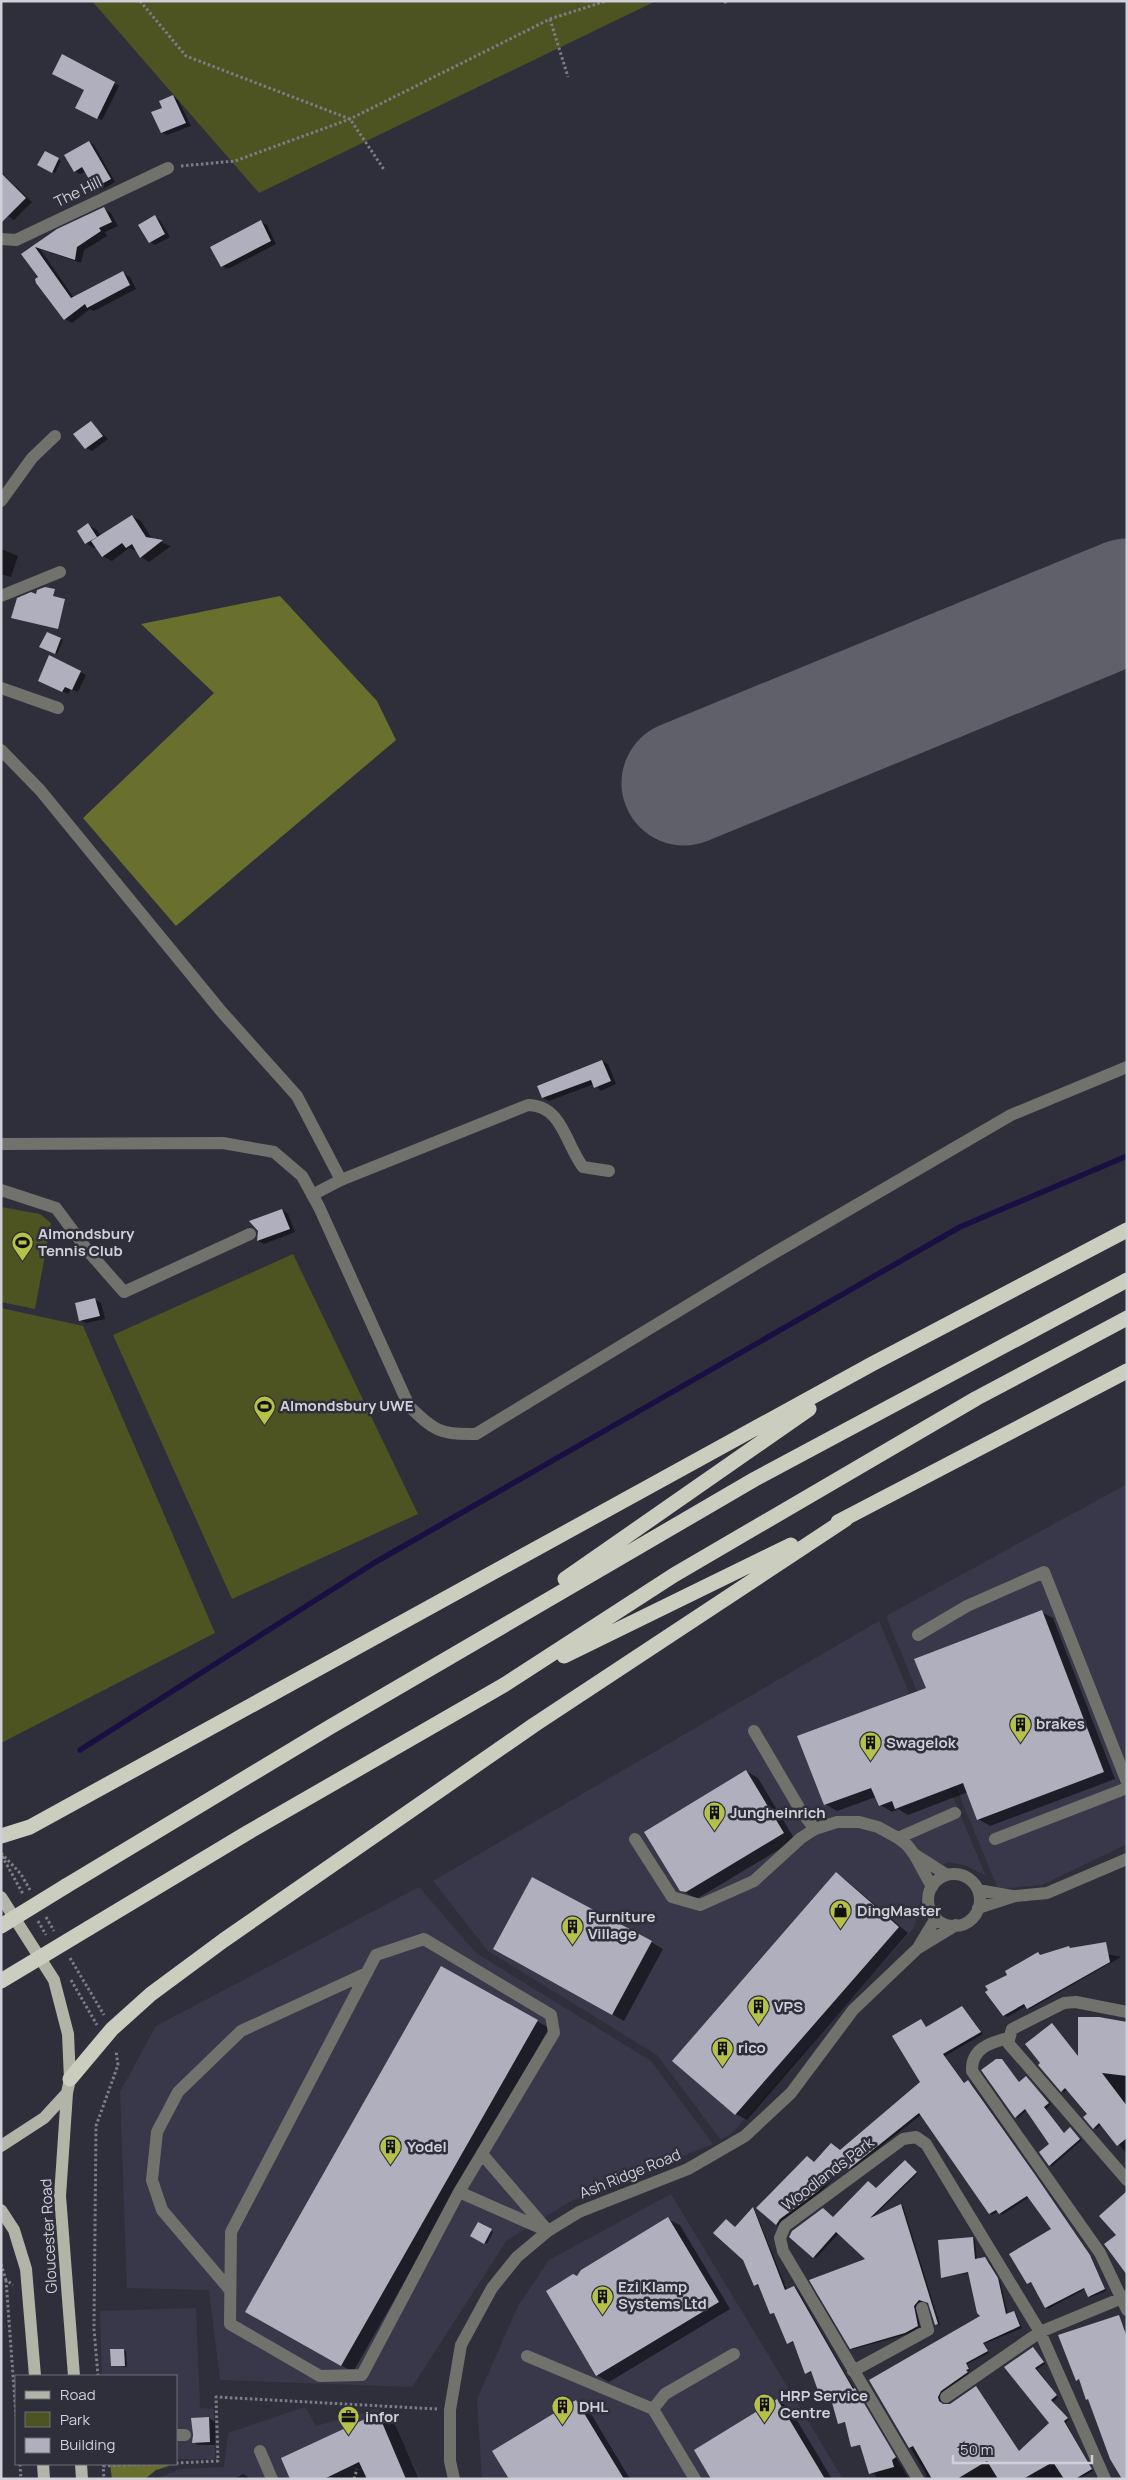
<svg xmlns="http://www.w3.org/2000/svg" width="1128" height="2480" font-family="Manrope,sans-serif">
	<style>
		.built { fill: #38384a }
		.green { fill: #4e5322 }
		.forest { fill: #696f2c }
		.shadow { fill: #0007 }
		.lines { fill: none; stroke-linecap: round; stroke-linejoin: round }
		.stream { stroke: #1a0f42; stroke-width: 5.5 }
		.runway { stroke: #60606b; stroke-width: 125 }
		.building { fill: #afafbd }
		.path { stroke: #7d7d87; stroke-width: 3; stroke-dasharray: 2.5 2.5; stroke-linecap: butt }
		.minor { stroke: #71726c; stroke-width: 12 }
		.major { stroke: #b2b4a7; stroke-width: 12 }
		.highway { stroke: #cbcebf; stroke-width: 15 }
		.highway-bridge { stroke: #cbcebf; stroke-width: 15 }
		.labels { text-anchor: middle; stroke-width: 5; stroke-linejoin: round; paint-order: stroke }
		.street-label { font-size: 15px; fill: #d0d0d8; stroke: #2f2f3b }
		.poi-label { font-size: 15px; font-weight: bold; fill: #d0d0d8; stroke: #2f2f3b; text-anchor: start }
	</style>
	<rect width="100%" height="100%" fill="#2f2f3b"/>
	<!-- built -->
	<path class="built" d="M1127,1484v360l-85,41 -44,4 -112,-273z
		M879,1621l107,255 -19,-10 -18,-4 -21,9 -14,57 -182,205 -11,7 -64,-85 -169,-104 -55,-70z
		M419,1887l57,66 175,108 62,83 -142,57 -64,39 -95,147 -192,-7 -11,-90 -82,-2 -7,-196 36,-66z
		M671,2194l172,285h-361l-5,-80 41,-93 31,-46z
		M196,2308l4,100 14,1 1,50h-39v-83h-74l-2,-65z
		M305,2407l11,19 60,-17 10,3 35,67h-266l26,-10 43,-2 4,-34z"/>
	<!-- green -->
	<path class="green" d="M92,1h564l-397,192z
		M1,1207l39,7 11,9 -16,86 -34,-7z
		M293,1254l125,260 -186,85 -119,-264z
		M1,1308l82,18 132,307 -214,110z"/>
	<!-- forest -->
	<path class="forest" d="M280,596l97,105 19,39 -220,186 -93,-108 131,-125 -73,-69z
		M110,2464h58l1,2 -13,4 -11,9h-33z"/>
	<!-- shadow -->
	<path class="shadow" d="M63,55l56,31 -17,34 -21,-10 4,-20z
		M173,96l5,4 13,26 -24,9 -5,-3 2,-24z
		M89,142l5,3 21,37 -14,8 -6,-3 -9,-16 -6,3 -5,-3z
		M45,153l16,8 -6,12 -16,-8z
		M1,172l31,30 -18,18 -6,-4 -7,4z
		M104,209l7,4 7,13 -13,6 2,4 -23,14 -3,13 -41,-14 34,49 49,-25 7,4 6,12 -42,22 -4,-2 -18,14 -7,-4 -42,-64 35,-25z
		M155,217l5,3 10,17 -15,8 -5,-3z
		M261,222l6,3 9,19 -48,25 -6,-3z
		M91,423l17,16 -16,12 -6,-3z
		M132,516l9,5 11,18 19,7 -22,16 -8,-5 -4,-6 -8,-3 -17,13 -9,-5 -6,-9 -3,1 -8,-5 2,-18 9,5 4,6z
		M1,549l17,7 -7,21 -10,-3z
		M47,633l16,7 -6,14 -14,-6z
		M50,657l36,18 -8,17 -7,-3 -3,5 -22,-11z
		M602,1061l6,3 8,20 -15,7 -7,-7 -45,17 -6,-3z
		M282,1210l6,4 7,18 -31,12 -6,-3 1,-10z
		M95,1300l6,3 4,16 -19,4 -6,-3z
		M1042,1612l11,6 62,161 -125,47 -12,-7 -10,-27 -60,23 -10,-6 -6,3 -12,-7 -4,-8 -39,14 -12,-7 103,-115z
		M746,1771l12,7 37,62 -97,58 -5,-1 -12,-7z
		M836,1874l10,6 62,53 -161,187 -11,-6 -62,-54z
		M651,1942l12,7 -39,72 -129,-72z
		M1077,1948l44,9 -91,52 -4,-3 -19,11 -3,-2 4,-40 30,-22 3,3z
		M442,1967l107,61 -196,344 -107,-61z
		M964,2009l19,25 -38,22 20,27h6l67,96 54,79 14,33 -15,6 -6,-8 -37,20 -2,-2 -13,-24h-5l25,-54 -24,-32 -27,18 -4,-4 -6,4 -2,-2 -68,-99 -70,55 -6,-4 -25,27 -42,34 -21,-18 57,-44 25,-13 81,-69v-62l6,8z
		M1127,2023v131l-25,-30 -6,5 -2,-1 -6,-14 -20,-25 -4,3 -2,-1 17,-33z
		M1004,2062l16,21 8,-4 23,25 -5,5 18,24 6,-4 12,11 -30,26 -3,-1 2,-21 -24,-34 -9,8 -2,-1z
		M907,2162l11,11 -44,43 27,-11 2,1 37,119 -4,-1 -7,-21 -7,-2 -6,7 4,19 -12,7 -54,15 -3,-1 16,-88 -28,-27 -23,25 -2,-1 19,-39 43,-29z
		M754,2208l33,82 7,-3 3,2 57,100 55,90h-32l-2,-5 -5,-1 -8,-27h-10l-5,-23h-8l-7,-23 -9,1 -10,-29 -7,1 -11,-31 -7,1 -12,-29 -5,-1 -11,-27 -5,-1 -20,-57z
		M668,2219l12,6 50,84 -121,73 -11,-6 -50,-85 29,-13z
		M479,2223l14,9 -6,12 -15,-8z
		M973,2238l2,2 2,20h11l12,21 8,34 8,-1 6,14 -38,16 5,9 -22,11 3,6 -2,2 1,2 -26,18 -3,7 1,5 80,53 30,-34 -45,-56 27,-19 12,16 -8,5 21,28 -5,5 16,17 -3,4 27,48 -14,8h-153v-5l-55,-93 112,-65 -13,-43 -28,4z
		M1118,2316l9,17v146l-37,-78 -3,-2 -6,-19h-4z
		M124,2350l2,1 1,16 -15,-2z
		M777,2400l12,7 43,72h-119z
		M576,2402l12,7 42,70h-120z
		M378,2415l17,10 24,54h-51l-1,-3 -5,3h-71z
		M209,2418l6,4v23h-17l-5,-3 -1,-23z
		M243,2474l8,5h-17z"/>
	<g class="lines">
		<!-- stream -->
		<path class="stream" d="M80,1750l294,-187 586,-336 167,-71"/>
		<!-- runway -->
		<path class="runway" d="M684,783l443,-182"/>
	</g>
	<!-- building -->
	<path class="building" d="M62,54l53,28 -18,37 -22,-11 9,-18 -32,-16z
		M173,95l13,28 -25,10 -10,-21 11,-4 -3,-7z
		M89,141l22,38 -17,9 -12,-21 -8,5 -10,-17z
		M45,151l14,7 -7,15 -15,-8z
		M1,173l25,25 -25,25z
		M104,207l8,15 -13,6 2,3 -24,16 -2,13 -40,-13 36,51 52,-27 7,14 -43,23 -2,-4 -21,16 -28,-37 -1,-4 3,-2 -17,-23 36,-25z
		M155,215l10,19 -16,9 -11,-18z
		M261,220l10,21 -50,26 -11,-20z
		M91,421l12,15 -18,13 -12,-15z
		M132,515l14,22 17,3 -23,18 -8,-14 -6,4 -4,-5 -20,14 -11,-16z
		M88,523l9,14 -12,7 -8,-13z
		M45,587l10,2 -2,7 12,3 -7,30 -47,-11 6,-20 14,-6 5,2 1,-4z
		M47,632l14,6 -6,16 -16,-7z
		M49,655l32,16 -9,19 -7,-3 -3,5 -24,-11z
		M602,1060l9,21 -17,7 -3,-8 -49,18 -5,-12z
		M282,1209l8,20 -33,12 1,-10 -9,-10z
		M95,1298l5,18 -21,5 -4,-18z
		M1042,1610l62,162 -127,48 -14,-37 -68,26 -3,-8 -13,5 -8,-18 -47,17 -27,-69 129,-48 -12,-29z
		M746,1770l38,63 -98,59 -6,-1 -36,-59z
		M836,1872l63,55 -164,188 -63,-54z
		M532,1877l120,64 -40,74 -119,-66z
		M1106,1942l4,20 -83,47 -3,-5 -21,12 -18,-24 3,-2 -3,-4 22,-11 -2,-4 33,-19 2,3 29,-9 1,2z
		M441,1966l97,54 -197,346 -96,-54z
		M962,2006l19,26 -38,22 21,29 4,-3 68,96 54,79 15,34 -17,8 -4,-9 -39,20 -14,-26 -4,2 -18,-30 42,-25 -24,-33 -28,18 -3,-4 -7,4 -70,-101 -70,56 -6,-5 -25,27 -38,28 -4,6 -20,-17 51,-52 7,6 17,-19 9,7 80,-68 -28,-46 29,-17 5,8z
		M1078,2017h21l28,5v54l-25,-3 25,33v32l-10,8 -18,-23 -6,6 -10,-12 4,-3 -22,-26 -4,4 -23,-27 2,-2 -15,-19 27,-21 26,33z
		M996,2059h6l17,23 7,-6 23,27 -5,4 20,26 6,-6 10,12 -31,27 -10,-14 10,-8 -24,-35 -10,9 -34,-48z
		M905,2160l12,12 -47,46 31,-14 37,120 -3,1 -7,-22 -9,-3 -5,6 4,20 -13,7 -55,16 -41,-69 56,-21 -29,-27 -23,26 -24,-21 3,-6 31,-23 10,9 35,-36 8,7z
		M1127,2191v84l-23,-31 12,-9 -17,-19z
		M753,2207l32,83 9,-4 59,103 2,-1 41,69 -4,3 2,7 -25,7 -9,-29 -9,2 -6,-25 -7,2 -7,-25 -9,3 -11,-31 -6,3 -12,-33 -6,3 -13,-31 -4,1 -12,-30 -4,2 -11,-26 -30,-27 13,-14 9,8z
		M668,2217l51,85 -123,74 -50,-85 27,-17 4,2 4,-6z
		M478,2222l14,7 -8,15 -14,-8z
		M973,2237l2,22 10,-2 13,21 8,36 8,-3 6,15 -37,17 5,8 -22,12 3,6 -3,1 2,2 -27,19 -3,6 1,4 4,3h7l26,-18 43,65 30,-28 -45,-56 29,-20 11,15 -9,6 22,27 -6,5 17,18 -4,3 28,48 -17,10h-11l-11,-17 -30,17h-25l-11,-18 -30,18h-25l-19,-33 -4,2 -40,-68 111,-64 -3,-3 -9,-41 -27,6 -3,-38z
		M1119,2315l8,22v142h-5l-12,-20 -22,-60 -2,1 -7,-21 -3,2 -18,-46z
		M110,2349h14l1,17h-14z
		M777,2399l48,80h-114l-17,-29z
		M576,2400l48,79h-115l-17,-28z
		M378,2413l28,66h-39l-8,-17 -35,17h-34l-9,-21z
		M209,2417l1,25 -18,1 1,-8 -2,-17z"/>
	<g class="lines">
		<!-- path -->
		<path class="path" d="M140,1l46,55 164,63 35,52
			M725,1l1,3
			M550,19l18,58
			M181,166l54,-5 115,-42 200,-100 56,-18
			M1,1853l20,21 9,16
			M2,1856l21,38
			M46,1917l8,14
			M38,1921l8,14
			M70,1958l34,57
			M71,1980l26,45
			M1,2264l5,16 7,5
			M6,2280l10,136
			M98,2376l-4,-47 2,-203 22,-61 -2,-14
			M176,2463l42,-2 -2,-64 221,12
			M20,2464l1,15
			M103,2464l1,15
			M103,2466l52,-2
			M354,2479l3,-10"/>
		<!-- minor -->
		<path class="minor" d="M1,239l15,1 152,-72
			M1,501l31,-43 23,-22
			M1,596l59,-24
			M1,688l57,20
			M1,750l39,40 181,221 76,85 44,84
			M1,1144l222,-1 51,9 28,24 17,31 90,199c25,25 32,29 67,28l293,-178 242,-141 116,-48
			M1,1190l55,18 32,43 36,41 126,-58
			M312,1195l29,-15 187,-75c34,0 38,40 55,62l26,4
			M918,1635l49,-29 77,-34 83,210
			M754,1731l47,80 14,18
			M898,1838l57,-25
			M635,1839l37,58 28,8 54,-24 47,-43 14,-9 22,-7h22l19,5 20,11 9,7 7,9 18,33
			M995,1839l132,-51
			M914,1854l33,21
			M928 1900a26 26 0 1 1 52 0a26 26 0 1 1-52 0Z
			M978,1890l34,6
			M978,1908l37,-12 32,-3 80,-34
			M424,1939l127,76 3,18 -95,159 -97,183 -42,1 -90,-52 1,-92 145,-277z
			M919,1946l17,-28
			M1127,2012l-51,-10 -12,1 -52,26 -4,14 119,137
			M1008,2038c-19,5 -37,11 -36,33l128,182 27,57
			M482,2154l66,77
			M459,2192l84,37
			M230,2290l-68,-80 -10,-30 5,-48 21,-40 63,-61 126,-58
			M527,2356l126,53
			M853,2371l75,-41 -6,-22
			M946,2397l94,-65 87,-36
			M176,2435h9
			M260,2451l12,28
			M454,2479l-4,-18v-51l11,-65 31,-57 25,-31 31,-26 31,-19 109,-43 57,-33 46,-43 62,-83 65,-62 38,-23
			M695,2479l-42,-70 12,-15 69,-40
			M918,2479l-135,-228 -3,-13 5,-12 118,-87 13,-2 10,7 114,188 65,147"/>
		<!-- major -->
		<path class="major" d="M1,1897l53,83 14,54 2,45 -3,14 -23,25 -43,28
			M67,2093l-7,103 14,180
			M1,2210l13,20 12,39 9,107
			M43,2464l1,15
			M81,2464l1,15"/>
		<!-- highway -->
		<path class="highway" d="M838,1522l289,-151
			M565,1579l244,-170
			M564,1656l227,-111
			M1,1836l29,-9 842,-463 255,-134
			M66,1886l264,-159 425,-248 372,-199
			M89,1928l158,-95 257,-148 170,-110 303,-177 150,-80
			M70,2079l42,-50 39,-35 73,-54 310,-215 312,-206"/>
		<!-- highway-bridge -->
		<path class="highway-bridge" d="M1,1926l65,-40
			M1,1981l88,-53"/>
	</g>
	<!-- icons -->
	<defs>
		<symbol id="stadium-pin" viewBox="-11 -11 22 30"><path d="M0 17L-7.5 6A9.5 9.5 0 1 1 7.5 6Z" fill="#b6c148" stroke="#2f2f3b"/><path d="M0-5a6.5 5 0 1 0 0 10a6.5 5 0 1 0 0-10ZM-3.5-1.8h7v3.6h-7Z" fill="#111"/></symbol>
		<symbol id="building-pin" viewBox="-11 -11 22 30"><path d="M0 17L-7.5 6A9.5 9.5 0 1 1 7.5 6Z" fill="#b6c148" stroke="#2f2f3b"/><path d="M-4-6H4V6H1V3H-1V6H-4ZM-2.5-4.3h1.7v1.8h-1.7ZM.8-4.3h1.7v1.8H.8ZM-2.5-1h1.7V.8h-1.7ZM.8-1h1.7V.8H.8Z" fill="#111"/></symbol>
		<symbol id="shop-pin" viewBox="-11 -11 22 30"><path d="M0 17L-7.5 6A9.5 9.5 0 1 1 7.5 6Z" fill="#b6c148" stroke="#2f2f3b"/><path d="M-5-2.5h2.3a2.7 3.5 0 0 1 5.4 0H5L5.5 6h-11ZM-1.5-2.5h3a1.5 2.3 0 0 0-3 0Z" fill="#111"/></symbol>
		<symbol id="office-pin" viewBox="-11 -11 22 30"><path d="M0 17L-7.5 6A9.5 9.5 0 1 1 7.5 6Z" fill="#b6c148" stroke="#2f2f3b"/><path d="M-6-3h4V-5.5h4V-3h4V5H-6ZM-1-4.5V-3h2v-1.5ZM-6 0V1H6V0Z" fill="#111"/></symbol>
	</defs>
	<g fill-rule="evenodd">
		<use href="#stadium-pin" x="10" y="1230" width="25" height="34"/>
		<use href="#stadium-pin" x="252" y="1394" width="25" height="34"/>
		<use href="#building-pin" x="1008" y="1712" width="25" height="34"/>
		<use href="#building-pin" x="858" y="1730" width="25" height="34"/>
		<use href="#building-pin" x="702" y="1800" width="25" height="34"/>
		<use href="#shop-pin" x="828" y="1898" width="25" height="34"/>
		<use href="#building-pin" x="560" y="1914" width="25" height="34"/>
		<use href="#building-pin" x="746" y="1994" width="25" height="34"/>
		<use href="#building-pin" x="710" y="2036" width="25" height="34"/>
		<use href="#building-pin" x="378" y="2134" width="25" height="34"/>
		<use href="#building-pin" x="590" y="2284" width="25" height="34"/>
		<use href="#building-pin" x="752" y="2392" width="25" height="34"/>
		<use href="#building-pin" x="550" y="2394" width="25" height="34"/>
		<use href="#office-pin" x="336" y="2404" width="25" height="34"/>
	</g>
	<g class="labels">
		<!-- street labels -->
		<g class="street-label">
			<text transform="translate(78 192) rotate(-26)" y="5">The Hill</text>
			<text transform="translate(630 2174) rotate(-22)" y="5">Ash Ridge Road</text>
			<text transform="translate(828 2174) rotate(-37)" y="5">Woodlands Park</text>
			<text transform="translate(49 2236) rotate(-93)" y="5">Gloucester Road</text>
		</g>
		<!-- poi labels -->
		<g class="poi-label">
			<text x="38" y="1239">Almondsbury<tspan x="38" dy="17">Tennis Club</tspan></text>
			<text x="280" y="1411">Almondsbury UWE</text>
			<text x="1036" y="1729">brakes</text>
			<text x="886" y="1748">Swagelok</text>
			<text x="730" y="1818">Jungheinrich</text>
			<text x="857" y="1916">DingMaster</text>
			<text x="588" y="1922">Furniture<tspan x="588" dy="17">Village</tspan></text>
			<text x="774" y="2012">VPS</text>
			<text x="738" y="2053">rico</text>
			<text x="407" y="2152">Yodel</text>
			<text x="618" y="2292">Ezi Klamp<tspan x="618" dy="17">Systems Ltd</tspan></text>
			<text x="780" y="2401">HRP Service<tspan x="780" dy="17">Centre</tspan></text>
			<text x="579" y="2412">DHL</text>
			<text x="365" y="2422">infor</text>
		</g>
	</g>
	<!-- border -->
	<rect width="1128" height="2480" fill="none" stroke="#d0d0d8" stroke-width="5"/>
	<!-- legend -->
	<rect x="15" y="2375" width="162" height="90" fill="#2f2f3b" stroke="#6f6f7a"/>
	<rect x="25" y="2391" width="25" height="8" fill="#b2b4a7" stroke="#6f6f7a"/>
	<text x="60" y="2400" font-size="15" fill="#d0d0d8">Road</text>
	<rect x="25" y="2412" width="25" height="15" fill="#4e5322" stroke="#6f6f7a"/>
	<text x="60" y="2425" font-size="15" fill="#d0d0d8">Park</text>
	<rect x="25" y="2438" width="25" height="15" fill="#afafbd" stroke="#6f6f7a"/>
	<text x="60" y="2450" font-size="15" fill="#d0d0d8">Building</text>
	<!-- scale -->
	<path d="M953 2455v8h139v-8" fill="none" stroke="#d0d0d8" stroke-width="2.5"/>
	<text x="960" y="2455" font-size="15" fill="#d0d0d8" stroke="#2f2f3b" stroke-width="4" paint-order="stroke">50 m</text>
</svg>
